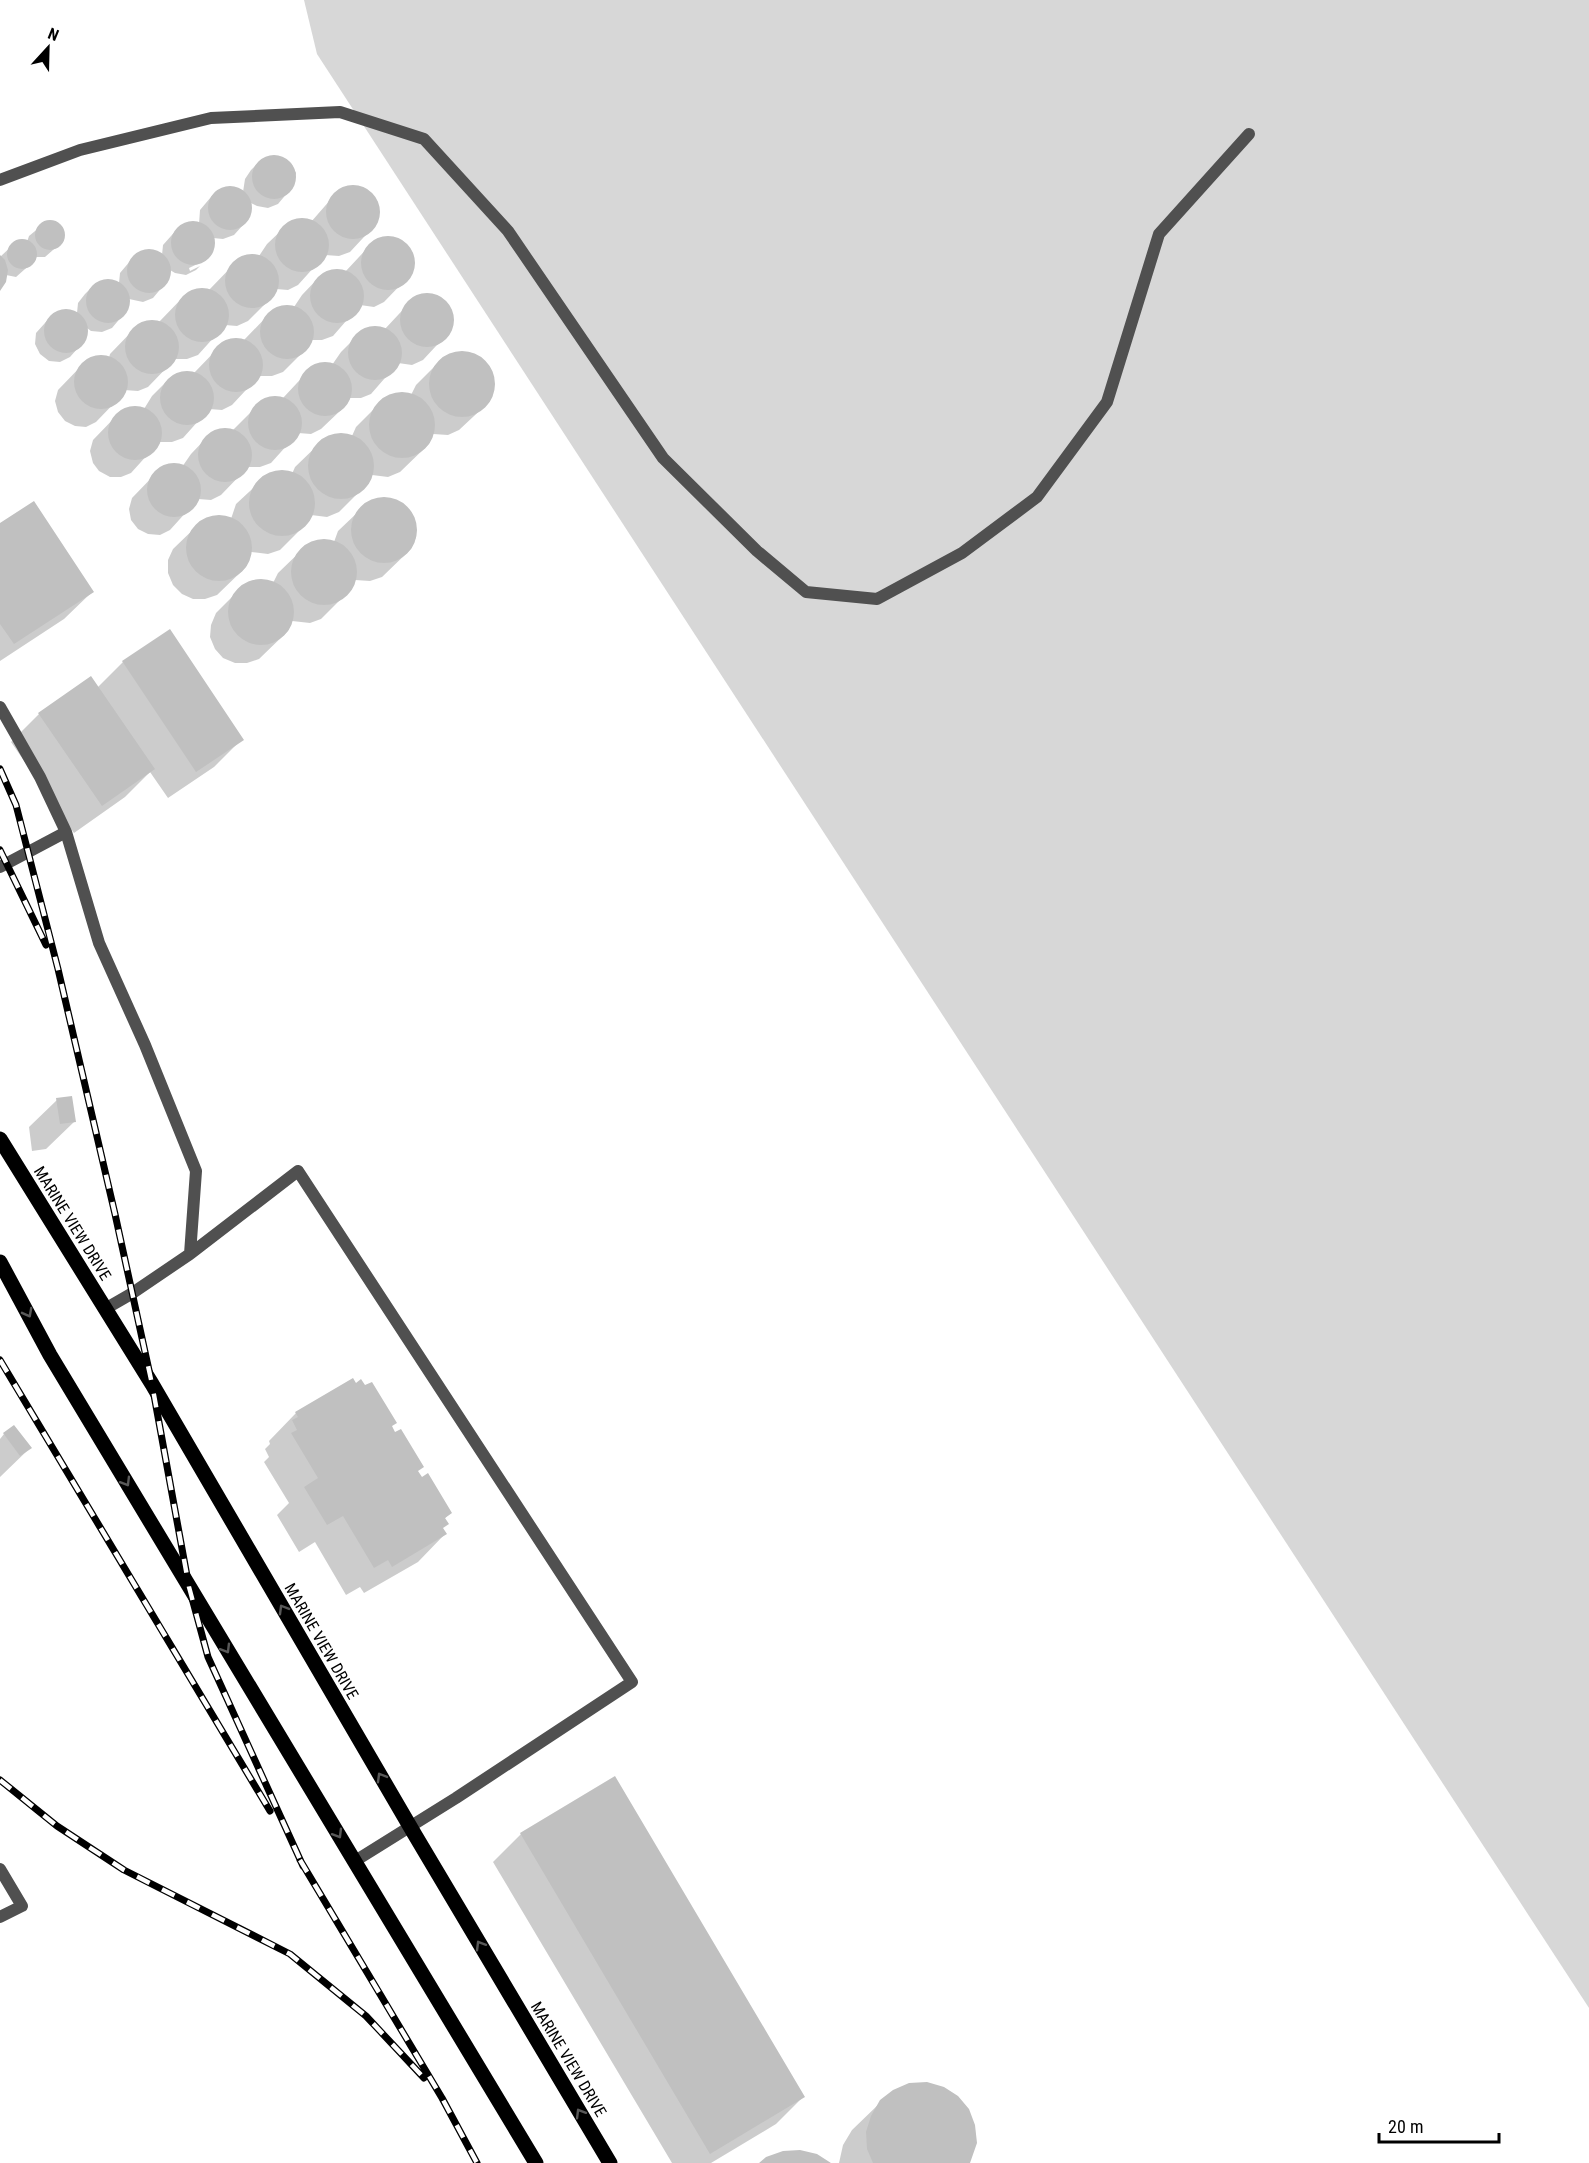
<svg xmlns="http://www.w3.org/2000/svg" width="1589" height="2163" font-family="'Roboto Condensed',sans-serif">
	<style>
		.green { fill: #d7d7d7 }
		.shadow { fill: #0003 }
		.building { fill: #c0c0c0 }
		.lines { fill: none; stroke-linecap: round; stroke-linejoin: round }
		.service { stroke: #505050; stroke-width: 12 }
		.primary { stroke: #000; stroke-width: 15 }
		.rail-casing { stroke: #000; stroke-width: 7 }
		.rail { stroke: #fff; stroke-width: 4.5; stroke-dasharray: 14; stroke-linecap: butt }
		.oneway { stroke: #595959 }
		.labels { text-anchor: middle; stroke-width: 6; stroke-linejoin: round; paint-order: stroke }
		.street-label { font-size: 16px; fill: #000; stroke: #fff }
	</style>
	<rect width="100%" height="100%" fill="#fff"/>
	<!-- green -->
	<path class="green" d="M304,0h1285v2008l-1272,-1954z"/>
	<!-- shadow -->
	<path class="shadow" d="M271,156l11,1 9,6 5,10 -2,12 -16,19 -10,4 -11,-2 -6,-3 -1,12 -7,10 -9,10 -11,4 -10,-1v13l-7,9 -17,8 1,3 10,-5 -4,4 -10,5 -11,-2 -5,-3 -1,9 -16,19 -10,4 -14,-3 -1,10 -16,19 -10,4 -11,-1 -4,-3 -1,11 -16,18 -10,5 -11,-1 -9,-7 -5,-10 1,-11 17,-19 10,-4 14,3 1,-10 7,-9 9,-9 11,-5 14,3 1,-10 16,-19 10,-4 11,1 5,4 1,-10 16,-18 10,-5 10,2 1,-14 16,-19 11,-4 11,1 5,4 2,-13 6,-9 10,-10z
		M348,187h12l10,6 7,8 2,12 -3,11 -26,28 -11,4 -14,-1 -27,30 -10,5 -12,-1 -9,13 -19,19 -11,5 -12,-1 -27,30 -11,4h-12l-27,28 -10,4 -14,-1 -1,4 -27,28 -10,5 -11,-1 -10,-5 -7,-9 -3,-11 3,-11 27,-28 11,-5 13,1 1,-4 27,-28 10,-4h12l27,-28 10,-4h13l28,-29 10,-5h12l8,-12 20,-19 10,-5 14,2 27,-31z
		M46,222h8l7,4 3,9 -3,8 -16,14h-10l-2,5 -17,15 -10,-2 -6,13v-31l17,-16 10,1 2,-6z
		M383,237l12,1 10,6 7,8 2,11 -3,11 -27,28 -10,5 -14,-2 -27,31 -11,4h-11l-9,13 -19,19 -11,4h-13l-27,29 -10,5 -13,-1 -26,29 -11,4h-13l-28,31 -10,4h-11l-11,-6 -6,-8 -3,-12 3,-11 27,-28 11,-4 13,1 8,-13 19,-19 11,-5 12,1 27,-28 10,-5h13l28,-29 10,-4h12l8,-12 19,-20 11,-4 13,1 28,-30z
		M422,295h11l11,6 6,9 2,11 -3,11 -26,28 -11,5 -14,-2 -27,31 -10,4h-12l-8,12 -20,19 -10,5 -13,-1 -27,30 -11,4h-12l-27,28 -10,5 -13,-1 -28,31 -10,5 -12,-1 -10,-5 -7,-9 -2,-11 3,-11 27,-28 10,-5 13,2 9,-13 19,-20 10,-4 12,1 28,-28 10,-5h13l27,-29 10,-5 12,1 9,-13 19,-19 11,-5 13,2 28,-30z
		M456,352h13l11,6 9,8 4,13v12l-5,12 -29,27 -11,5 -15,-1 -4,10 -29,28 -12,5 -16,-2 -5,9 -28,28 -12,5 -16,-2 -3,7 -28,28 -12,4 -17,-2 -5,15 -29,28 -12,4h-12l-11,-5 -9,-9 -5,-12v-13l5,-11 29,-28 12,-5 17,3 5,-15 29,-27 11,-5 16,2 3,-7 29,-28 12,-5 16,2 4,-9 29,-29 12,-4 14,1 5,-10 28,-28z
		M379,499h12l11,5 9,9 5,12v12l-5,12 -29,28 -12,4 -15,-1 -5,10 -29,29 -11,4 -18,-2 -4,10 -29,28 -12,4h-12l-12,-5 -8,-9 -5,-12 1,-12 5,-12 28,-28 12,-4h12l5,2 5,-10 29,-28 11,-4 16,1 4,-11 20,-19 9,-9z
		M0,525l92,67 -28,27 -64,42z
		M123,662l119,77 -28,28 -46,31 -18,-26 -25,25 -51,36 -63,-91 28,-28 51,-36 7,10z
		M57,1100l17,22 -28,27 -14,2 -3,-24z
		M296,1413l95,14 26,45 33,41 -6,6 -2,10 3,5 -27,28 -54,31 -4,-6 -14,8 -31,-53 -16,10 -22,-37 12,-12 -25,-41 5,-5 -4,-8 5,-5 -1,-3z
		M4,1434l26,14 -30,29v-38z
		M614,1779l189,318 -27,27 -65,39h-39l-179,-301 28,-28z
		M881,2102l87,61h-129l4,-18 9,-15z"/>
	<!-- building -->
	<path class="building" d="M252 177a22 22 0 1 1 44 0a22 22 0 1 1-44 0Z
		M326 212a27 27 0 1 1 54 0a27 27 0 1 1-54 0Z
		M208 208a22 22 0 1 1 44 0a22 22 0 1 1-44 0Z
		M275 245a27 27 0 1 1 54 0a27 27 0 1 1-54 0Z
		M35 235a15 15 0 1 1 30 0a15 15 0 1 1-30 0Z
		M171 243a22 22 0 1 1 44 0a22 22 0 1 1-44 0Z
		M361 263a27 27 0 1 1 54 0a27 27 0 1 1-54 0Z
		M7 254a15 15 0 1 1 30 0a15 15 0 1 1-30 0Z
		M127 271a22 22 0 1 1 44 0a22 22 0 1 1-44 0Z
		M225 281a27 27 0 1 1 54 0a27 27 0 1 1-54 0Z
		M0,255l5,5 3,10 -2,12 -6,9z
		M310 296a27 27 0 1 1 54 0a27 27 0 1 1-54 0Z
		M86 301a22 22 0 1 1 44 0a22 22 0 1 1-44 0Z
		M175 315a27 27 0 1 1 54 0a27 27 0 1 1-54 0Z
		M400 320a27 27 0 1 1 54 0a27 27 0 1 1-54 0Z
		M260 332a27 27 0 1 1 54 0a27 27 0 1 1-54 0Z
		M44 331a22 22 0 1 1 44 0a22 22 0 1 1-44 0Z
		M125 347a27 27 0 1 1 54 0a27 27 0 1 1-54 0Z
		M348 353a27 27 0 1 1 54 0a27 27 0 1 1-54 0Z
		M209 365a27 27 0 1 1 54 0a27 27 0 1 1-54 0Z
		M429 384a33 33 0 1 1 66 0a33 33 0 1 1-66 0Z
		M74 382a27 27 0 1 1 54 0a27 27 0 1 1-54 0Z
		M298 389a27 27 0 1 1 54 0a27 27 0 1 1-54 0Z
		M160 398a27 27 0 1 1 54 0a27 27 0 1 1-54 0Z
		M369 425a33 33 0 1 1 66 0a33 33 0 1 1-66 0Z
		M248 423a27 27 0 1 1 54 0a27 27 0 1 1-54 0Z
		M108 433a27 27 0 1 1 54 0a27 27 0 1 1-54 0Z
		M198 455a27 27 0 1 1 54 0a27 27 0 1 1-54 0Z
		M308 466a33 33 0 1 1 66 0a33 33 0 1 1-66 0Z
		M147 490a27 27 0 1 1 54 0a27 27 0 1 1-54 0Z
		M249 503a33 33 0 1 1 66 0a33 33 0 1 1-66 0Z
		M351 530a33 33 0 1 1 66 0a33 33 0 1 1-66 0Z
		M34,501l60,91 -80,52 -14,-20v-101z
		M186 548a33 33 0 1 1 66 0a33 33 0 1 1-66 0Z
		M291 572a33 33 0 1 1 66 0a33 33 0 1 1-66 0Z
		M228 612a33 33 0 1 1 66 0a33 33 0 1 1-66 0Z
		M170,629l74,111 -48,32 -74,-111z
		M91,676l64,93 -53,37 -64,-93z
		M72,1096l4,26 -16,2 -4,-26z
		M353,1378l3,5 5,-4 4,6 7,-3 25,41 -5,3 3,6 6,-3 23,38 -6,4 4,6 6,-4 24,40 -7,5 4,6 -6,4 4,6 -55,33 -4,-7 -14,8 -31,-52 -16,9 -23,-38 14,-9 -27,-45 6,-3 -5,-10 6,-3 -3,-5z
		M14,1425l18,23 -12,8 -17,-23z
		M615,1776l190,321 -95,57 -190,-321z
		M927,2082l17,5 14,9 11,13 6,16 2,18 -7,20h-97l-6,-14 -1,-17 5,-16 9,-16 13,-10 16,-7z
		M800,2150l17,4 14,9h-72l7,-6 17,-6z"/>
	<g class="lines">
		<!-- service -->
		<path class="service" d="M0,180l80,-30 131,-32 129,-6 84,27 84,92 155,227 94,93 49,41 71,7 85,-46 75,-56 70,-95 52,-168 90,-100
			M0,707l40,70 26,55 -66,35
			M66,832l33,111 46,102 51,126 -6,83 -59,40 -26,15
			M190,1254l108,-83 334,511 -176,116 -101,63
			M0,1869l22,37 -22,11"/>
		<!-- primary -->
		<path class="primary" d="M0,1139l152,245 263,451 195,328
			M0,1262l50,93 486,808"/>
		<defs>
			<path id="rail" d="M0,769l16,36 42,164 57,245 37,170 37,203 19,70 95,209
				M0,850l46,95
				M0,1360l270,451
				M0,1780l57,46 67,44 166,84 76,62 58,62
				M300,1860l142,238 35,65"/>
		</defs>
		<!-- rail casing -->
		<use href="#rail" class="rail-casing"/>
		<!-- rail -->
		<use href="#rail" class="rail"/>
	</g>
	<!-- one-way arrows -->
	<defs><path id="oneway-chevron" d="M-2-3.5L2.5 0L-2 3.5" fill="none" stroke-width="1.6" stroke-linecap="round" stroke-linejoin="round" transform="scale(1.5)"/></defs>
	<g class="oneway">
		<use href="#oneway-chevron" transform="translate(28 1313) rotate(62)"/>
		<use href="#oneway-chevron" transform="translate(126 1482) rotate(59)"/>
		<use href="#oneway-chevron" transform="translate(283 1609) rotate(-120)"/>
		<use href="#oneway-chevron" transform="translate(226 1649) rotate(59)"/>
		<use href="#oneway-chevron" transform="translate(381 1777) rotate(-120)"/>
		<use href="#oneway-chevron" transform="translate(338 1834) rotate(59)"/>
		<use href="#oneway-chevron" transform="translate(480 1945) rotate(-121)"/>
		<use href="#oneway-chevron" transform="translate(580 2113) rotate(-121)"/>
	</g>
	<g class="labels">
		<!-- street labels -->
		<g class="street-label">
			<text transform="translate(73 1223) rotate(58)" y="6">MARINE VIEW DRIVE</text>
			<text transform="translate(322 1641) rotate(60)" y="6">MARINE VIEW DRIVE</text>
			<text transform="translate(569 2059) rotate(59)" y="6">MARINE VIEW DRIVE</text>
		</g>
	</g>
	<!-- north arrow -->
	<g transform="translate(48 48) rotate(22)" stroke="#ffffff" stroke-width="4.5" paint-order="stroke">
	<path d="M0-4.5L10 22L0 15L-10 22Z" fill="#000000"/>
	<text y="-9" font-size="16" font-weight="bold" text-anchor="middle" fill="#000000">N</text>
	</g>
	<!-- scale -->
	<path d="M1379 2133v9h120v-9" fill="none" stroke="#000000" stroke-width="3"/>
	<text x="1388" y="2133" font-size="18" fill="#000000" stroke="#ffffff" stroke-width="4.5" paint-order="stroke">20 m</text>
</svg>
